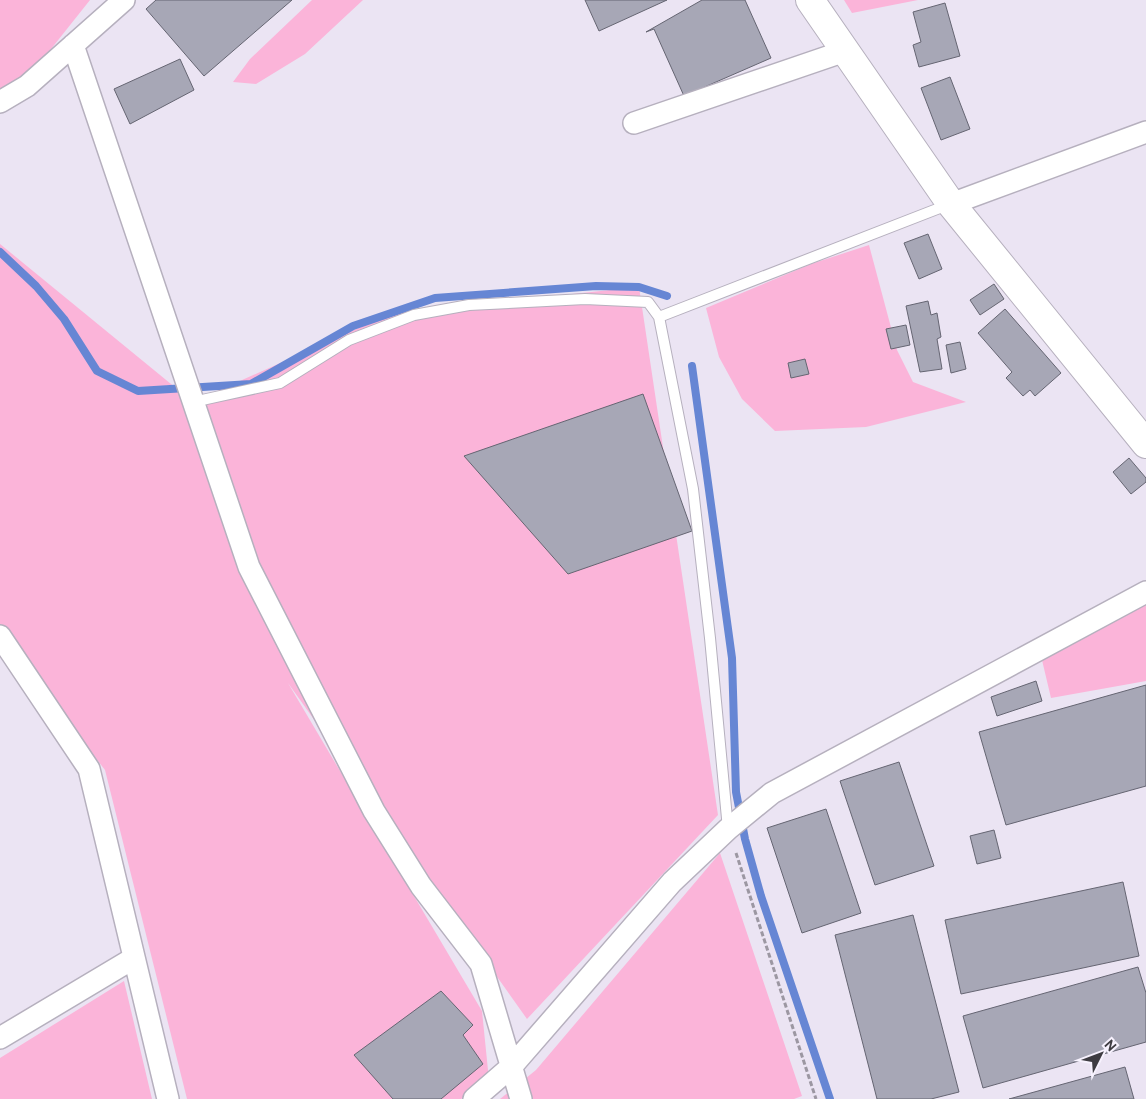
<svg xmlns="http://www.w3.org/2000/svg" width="1146" height="1099" font-family="Overpass,sans-serif">
	<style>
		.green { fill: #fbb4d9 }
		.lines { fill: none; stroke-linecap: round; stroke-linejoin: round }
		.stream { stroke: #6686d4; stroke-width: 8 }
		.building { fill: #a7a7b6; stroke: #656572 }
		.lane-casing { stroke: #b6b0be; stroke-width: 12 }
		.street-casing { stroke: #b6b0be; stroke-width: 24 }
		.secondary-casing { stroke: #b6b0be; stroke-width: 30 }
		.path { stroke: #9c97a2; stroke-width: 3; stroke-dasharray: 5 2.5; stroke-linecap: butt }
		.lane { stroke: #fff; stroke-width: 10 }
		.street { stroke: #fff; stroke-width: 21 }
		.secondary { stroke: #fff; stroke-width: 28 }
	</style>
	<rect width="100%" height="100%" fill="#ebe4f3"/>
	<!-- green -->
	<path class="green" d="M0,0h90l-74,93 -16,2z
		M312,0h51l-58,54 -49,30 -23,-2 17,-23z
		M844,0h74l-66,13z
		M0,244l193,158 199,-89 247,-26 79,528 -191,204 -239,-336 194,328 7,69 -28,19h-274l-82,-329 -105,-136z
		M869,245l28,105 16,32 53,20 -100,25 -91,4 -33,-32 -23,-42 -13,-49 105,-44z
		M1146,604v77l-95,17 -9,-38z
		M720,853l82,243 -8,3h-294l36,-29z
		M124,981l28,118h-152v-41z"/>
	<g class="lines">
		<!-- stream -->
		<path class="stream" d="M0,252l36,34 28,33 33,52 41,20 113,-7 102,-58 82,-28 161,-12 43,1 28,9
			M692,366l40,292 4,134 9,47 16,57 69,203"/>
	</g>
	<!-- building -->
	<path class="building" d="M156,0h136l-88,76 -58,-67z
		M585,0h82l-68,31z
		M702,0h43l26,58 -87,38 -30,-67 -8,3z
		M945,3l15,53 -41,11 -6,-22 8,-3 -8,-30z
		M180,59l14,31 -64,34 -16,-35z
		M950,77l20,52 -29,11 -20,-52z
		M928,234l14,35 -23,10 -15,-36z
		M994,284l10,15 -24,16 -10,-15z
		M928,301l3,14 6,-2 4,24 -4,2 5,30 -22,3 -14,-66z
		M1005,309l56,64 -26,23 -5,-6 -7,6 -17,-18 6,-6 -34,-39z
		M906,325l4,20 -19,4 -5,-20z
		M960,342l6,27 -15,4 -5,-28z
		M805,359l4,15 -18,4 -3,-15z
		M643,394l49,137 -124,43 -104,-118z
		M1129,458l17,20v4l-15,12 -18,-22z
		M1036,681l6,20 -45,15 -6,-19z
		M1146,685v101l-140,39 -27,-93z
		M899,762l35,104 -59,19 -35,-104z
		M826,809l35,104 -59,20 -35,-105z
		M994,830l7,28 -24,6 -7,-28z
		M1123,882l16,74 -178,38 -16,-74z
		M913,915l46,177 -28,7h-54l-42,-164z
		M1138,967l8,26v49l-163,46 -20,-72z
		M441,991l32,34 -10,10 20,29 -42,35h-48l-39,-44z
		M1125,1067l9,32h-125z"/>
	<g class="lines">
		<defs>
			<path id="lane" d="M659,317l34,172 17,149 18,191
				M193,402l87,-19 69,-43 65,-25 55,-10 116,-6 63,3 11,15 291,-113"/>
			<path id="street" d="M73,45l176,522 125,244 47,75 60,78 40,135
				M0,102l27,-16 97,-86
				M634,123l211,-72
				M951,204l195,-72
				M0,636l89,133 79,330
				M0,1038l134,-80
				M474,1099l38,-33 160,-184 56,-53 44,-36 374,-201"/>
			<path id="secondary" d="M810,0l141,204 195,240"/>
		</defs>
		<!-- lane casing -->
		<use href="#lane" class="lane-casing"/>
		<!-- street casing -->
		<use href="#street" class="street-casing"/>
		<!-- secondary casing -->
		<use href="#secondary" class="secondary-casing"/>
		<!-- path -->
		<path class="path" d="M736,853l80,246"/>
		<!-- lane -->
		<use href="#lane" class="lane"/>
		<!-- street -->
		<use href="#street" class="street"/>
		<!-- secondary -->
		<use href="#secondary" class="secondary"/>
	</g>
	<!-- north arrow -->
	<g transform="translate(1101 1054) rotate(48)" stroke="#f7f2fe" stroke-width="4" paint-order="stroke">
	<path d="M0-4L9 19L0 12L-9 19Z" fill="#3e3c42"/>
	<text y="-8" font-size="14" font-weight="bold" text-anchor="middle" fill="#3e3c42">N</text>
	</g>
</svg>
